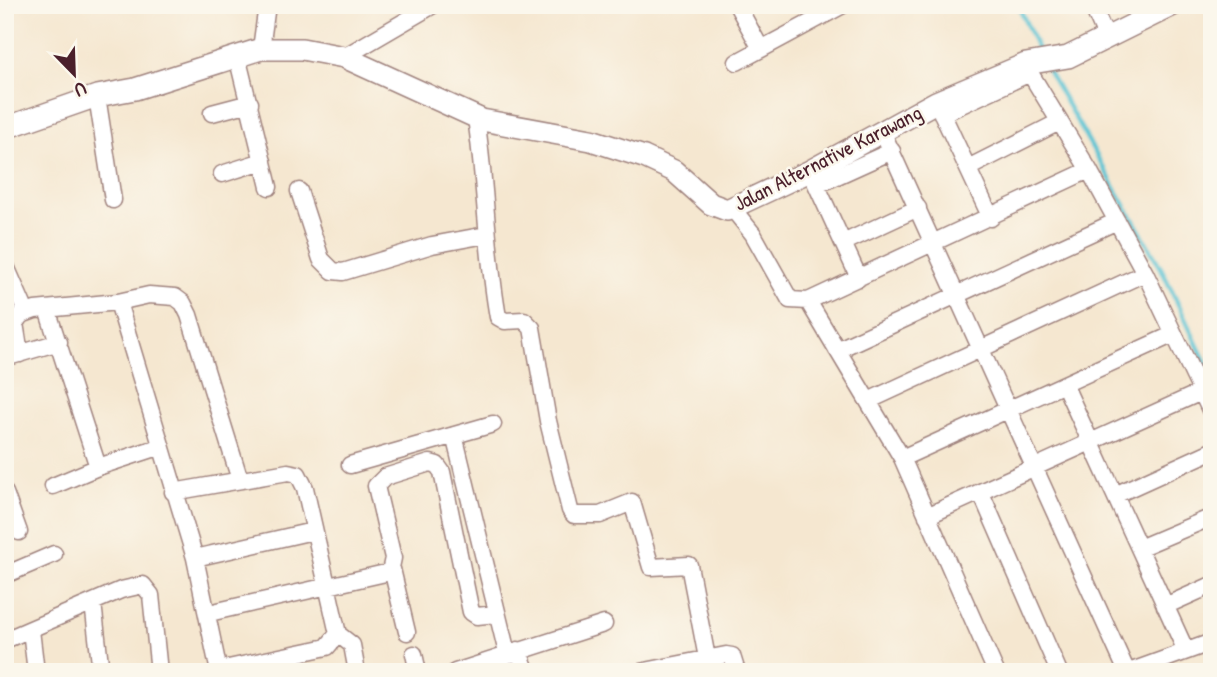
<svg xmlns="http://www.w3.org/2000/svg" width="1217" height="677" font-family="'Patrick Hand',sans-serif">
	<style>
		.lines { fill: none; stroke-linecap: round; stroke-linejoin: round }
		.stream { stroke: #5ac4d4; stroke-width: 4.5 }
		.minor-casing { stroke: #a0837e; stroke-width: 19 }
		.tertiary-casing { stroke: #a0837e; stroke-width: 24 }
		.minor { stroke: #fff; stroke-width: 16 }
		.tertiary { stroke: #fff; stroke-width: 21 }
		.labels { text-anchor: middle; stroke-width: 5; stroke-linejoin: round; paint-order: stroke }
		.street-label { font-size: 21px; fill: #4a1f2b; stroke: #fbf7ec }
	</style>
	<rect width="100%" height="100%" fill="#fbf7ec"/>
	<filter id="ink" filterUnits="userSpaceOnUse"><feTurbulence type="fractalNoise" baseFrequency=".0143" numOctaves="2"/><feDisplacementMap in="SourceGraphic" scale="14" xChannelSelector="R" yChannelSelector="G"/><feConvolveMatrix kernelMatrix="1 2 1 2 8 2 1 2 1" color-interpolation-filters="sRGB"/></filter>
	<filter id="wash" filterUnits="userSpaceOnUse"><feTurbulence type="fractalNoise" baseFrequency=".00686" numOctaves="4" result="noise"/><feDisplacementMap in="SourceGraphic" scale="28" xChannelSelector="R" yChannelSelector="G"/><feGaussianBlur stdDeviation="1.57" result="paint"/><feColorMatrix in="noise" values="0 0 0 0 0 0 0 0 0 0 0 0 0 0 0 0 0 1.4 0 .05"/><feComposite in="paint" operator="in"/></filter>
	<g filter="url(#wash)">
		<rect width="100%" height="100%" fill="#f5e7d0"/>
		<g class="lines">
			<!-- stream -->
			<path class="stream" d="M1018,5l20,45
				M1047,69l114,199 51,108"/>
		</g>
	</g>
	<g filter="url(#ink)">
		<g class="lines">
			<defs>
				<path id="minor" d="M737,5l24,44
					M1092,5l15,34
					M261,49l6,-44
					M237,56l32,131
					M344,57l89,-52
					M737,62l106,-57
					M97,96l16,104
					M939,107l52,111
					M212,113l38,-10
					M942,114l88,-41 59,97 56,103 67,141
					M476,118c10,66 10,133 22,199l7,4 19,-1 8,8 16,93 22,89 4,5h26l32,-13 19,65 38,-2 18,93
					M882,131l245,541
					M968,168l91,-46
					M810,171l49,107
					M222,174l41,-13
					M817,185l75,-34
					M299,191l22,68 12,12 10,1 89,-27 54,-10
					M732,208l21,26 37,66 18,1 94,157 94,214
					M843,243l75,-35
					M5,264l21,48
					M808,301l281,-131
					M118,302l77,256 24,114
					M47,309l51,158
					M837,350l280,-129
					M20,354l-5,-31 6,-8 14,-5 83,-8 31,-7 26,2 8,6 6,12 51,165
					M5,358l54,-16
					M1065,386l121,265
					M868,401l277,-128
					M454,435l53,218
					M902,458l272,-124
					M350,465l143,-41
					M53,486l45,-19 61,-20
					M173,492l115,-20 10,2 7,14 33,146 -11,13 -108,23
					M5,493l14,39
					M981,493l78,179
					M1115,495l97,-44
					M927,516l274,-124
					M1139,548l73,-31
					M195,558l118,-27
					M392,569l15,63
					M5,575l49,-21
					M93,603l8,69
					M1165,606l47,-21
					M209,613l181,-41 3,-14 -17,-72 9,-9 45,-14 7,2 5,7 29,140 6,4 19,-2
					M31,630l5,42
					M338,634l14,11 5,27
					M5,640l116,-50 22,-5 8,10 8,77
					M518,650l9,22
					M414,654l4,18
					M455,672l149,-48
					M640,672l86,-17 6,1 5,16
					M1129,672l83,-30"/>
				<path id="tertiary" d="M5,128l92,-32 38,-7 126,-40h41l42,8 138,63 109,20 53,17 30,14 37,33 16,6 83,-39 126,-69 90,-38 42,-7 105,-52"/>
			</defs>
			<!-- minor casing -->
			<use href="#minor" class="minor-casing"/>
			<!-- tertiary casing -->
			<use href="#tertiary" class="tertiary-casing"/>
			<!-- minor -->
			<use href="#minor" class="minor"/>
			<!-- tertiary -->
			<use href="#tertiary" class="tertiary"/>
		</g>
	</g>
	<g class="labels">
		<!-- street labels -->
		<g class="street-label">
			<text transform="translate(828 158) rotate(-27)" y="7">Jalan Alternative Karawang</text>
		</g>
	</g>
	<!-- margin -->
	<rect width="1217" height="677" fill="none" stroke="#fbf7ec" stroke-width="28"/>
	<!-- north arrow -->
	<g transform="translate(74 74) rotate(157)" stroke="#fbf7ec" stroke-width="5" paint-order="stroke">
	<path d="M0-5L12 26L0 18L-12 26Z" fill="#4a1f2b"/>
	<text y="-10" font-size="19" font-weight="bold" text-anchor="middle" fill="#4a1f2b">U</text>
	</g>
</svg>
